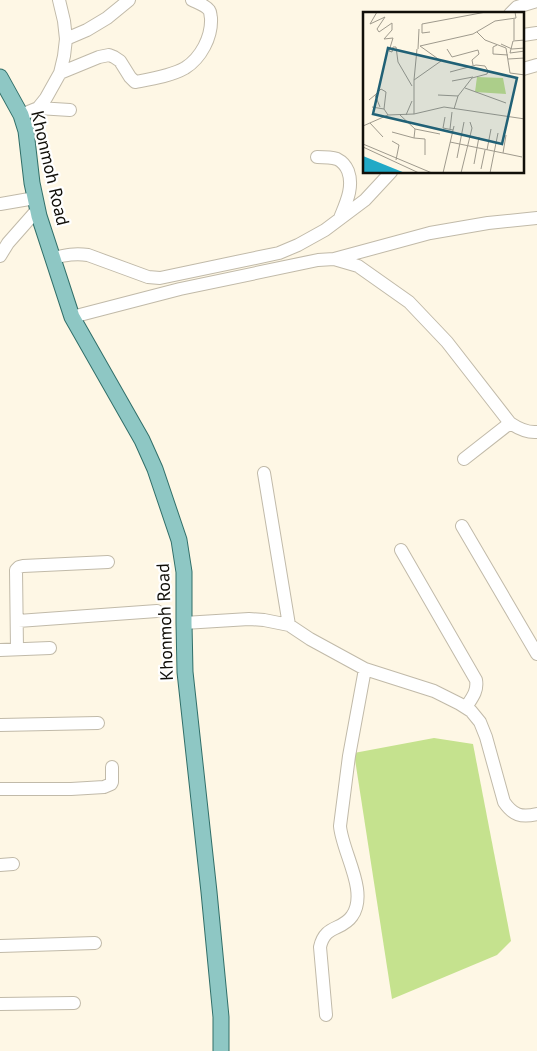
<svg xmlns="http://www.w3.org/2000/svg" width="537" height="1051" font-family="'PT Sans',sans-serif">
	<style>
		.pitch { fill: #c5e28e }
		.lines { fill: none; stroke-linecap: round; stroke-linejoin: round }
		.minor-casing { stroke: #c1baa9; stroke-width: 14 }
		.major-casing { stroke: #316f69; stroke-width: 17 }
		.minor { stroke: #fff; stroke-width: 12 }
		.major { stroke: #8ec7c4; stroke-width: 15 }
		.labels { text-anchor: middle; stroke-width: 4.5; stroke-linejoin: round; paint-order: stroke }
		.street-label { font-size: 18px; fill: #110f09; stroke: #fff }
		.inset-road { fill: none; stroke: #9f9a8d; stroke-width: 1 }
		.view { fill: #216176; fill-opacity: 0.15; stroke: #216176; stroke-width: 2.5 }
		.inset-edge { fill: none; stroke: #110f09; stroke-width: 2.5 }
	</style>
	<rect width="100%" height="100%" fill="#fef7e5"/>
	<!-- pitch -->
	<path class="pitch" d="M434,738l39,6 38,197 -14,14 -105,44 -38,-246z"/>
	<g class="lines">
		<defs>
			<path id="minor" d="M510,14l7,-7 20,-6
				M523,35l14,-2
				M66,39l21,-9 20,-12 22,-18
				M523,69l14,-4
				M60,73l39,-16 10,-2 5,2 6,4 10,16 5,5c16,-3 36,-6 50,-14 16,-10 27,-31 26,-50 -1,-4 0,-5 -2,-8 -4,-5 -11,-7 -17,-10
				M38,108l32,2
				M21,115l17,-7 8,-10 14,-25 4,-17 2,-17 -2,-18 -5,-21
				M317,157c7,0 14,0 20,2 6,3 9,7 11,12 6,16 -2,32 -8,47
				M0,204l35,-6
				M0,256l8,-13 30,-34
				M53,258c13,-3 22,-5 35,-3l60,22 12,1 119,-25 19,-8 27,-15 40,-30 26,-28
				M334,259l96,-26 58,-10 49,-5
				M72,317l108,-28 138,-29 16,-1 24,7 51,36 38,40 63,81c9,6 17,10 27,9
				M464,459l46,-36
				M264,473l25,152
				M462,526l75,128
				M401,550l75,130c2,11 -4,18 -10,27
				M18,621l139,-10
				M184,623l65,-4 15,1 25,5 21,14 55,30 69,22 26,13 11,7 9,11 6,15 18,65c9,13 17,16 33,12
				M17,649l-1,-79 3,-3 4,-1 85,-4
				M0,650l50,-2
				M0,725l98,-2
				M0,789h71l33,-2 7,-3 1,-2v-15
				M0,865l13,-1
				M0,946l95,-3
				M0,1004l74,-1
				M326,1015l-6,-68c5,-23 22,-16 32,-31 17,-24 -10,-64 -12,-90l9,-70 16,-87"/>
			<path id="major" d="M0,77l21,38 5,16 6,52 7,33 33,101 70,123 13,29 24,71 5,32v51l1,49 24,220 12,125v34"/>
		</defs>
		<!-- minor casing -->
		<use href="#minor" class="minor-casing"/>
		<!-- major casing -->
		<use href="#major" class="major-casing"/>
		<!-- minor -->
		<use href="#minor" class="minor"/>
		<!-- major -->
		<use href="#major" class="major"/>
	</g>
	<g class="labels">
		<!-- street labels -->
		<g class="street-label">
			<text transform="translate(50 168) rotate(77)" y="6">Khonmoh Road</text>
			<text transform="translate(165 622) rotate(-92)" y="6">Khonmoh Road</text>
		</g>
	</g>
	<!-- overview -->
	<g transform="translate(363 12)">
		<rect width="161" height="161" fill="#fef7e5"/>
		<path d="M114,65l26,1 3,16 -31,-2z" fill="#c5e28e"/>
		<path d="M0,144l42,17h-42z" fill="#22a9c6"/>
		<path class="inset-road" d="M14,0l-7,12 15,-7 -8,12 2,3 13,-9v7l-8,9 9,-1 -4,13 3,1 1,-5h3l2,15 14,24M151,7v21M67,20l-8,1v-9l64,-12M114,20l8,8 21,8 4,25 15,2M138,32l11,5 13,-1M134,33l-4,2v7l15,1M55,37l1,-20M84,37l5,8 26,-7 1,4 -7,6 1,5M147,41l3,-12 12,-1M147,41l15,-2M145,47l17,-1M87,60l26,-7 9,1 3,5 -1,3 -15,4 -14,18 -4,13M51,68l3,-31M89,69l21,-4M102,76l41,15M12,83l6,-6 5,3 -2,17M75,83l20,1M6,88l6,-5 5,12M9,95l12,2 4,6M51,102v-34l27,-19 -21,-15 53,-12 22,-13 21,-3 -1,-6M43,103l6,-14M82,105l-2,11 10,2M7,111l13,14M0,114l25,-11 26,-1 30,-7 81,12M52,117l25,5M87,117l2,-17M29,120l22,6 1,-9 -15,-14M51,126l11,1v16M29,129l7,4 -3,15M87,130l72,15M0,132l69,29M0,135l56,26M124,138l4,-21M140,141l3,-18M94,146l7,-36M111,152l5,-27M118,157l4,-19M80,161l11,-47M98,161l11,-45 -2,-6M127,161l8,-40"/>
		<path class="view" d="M25,36l129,30 -15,66 -129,-30z"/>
		<rect width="161" height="161" class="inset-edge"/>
	</g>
</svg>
